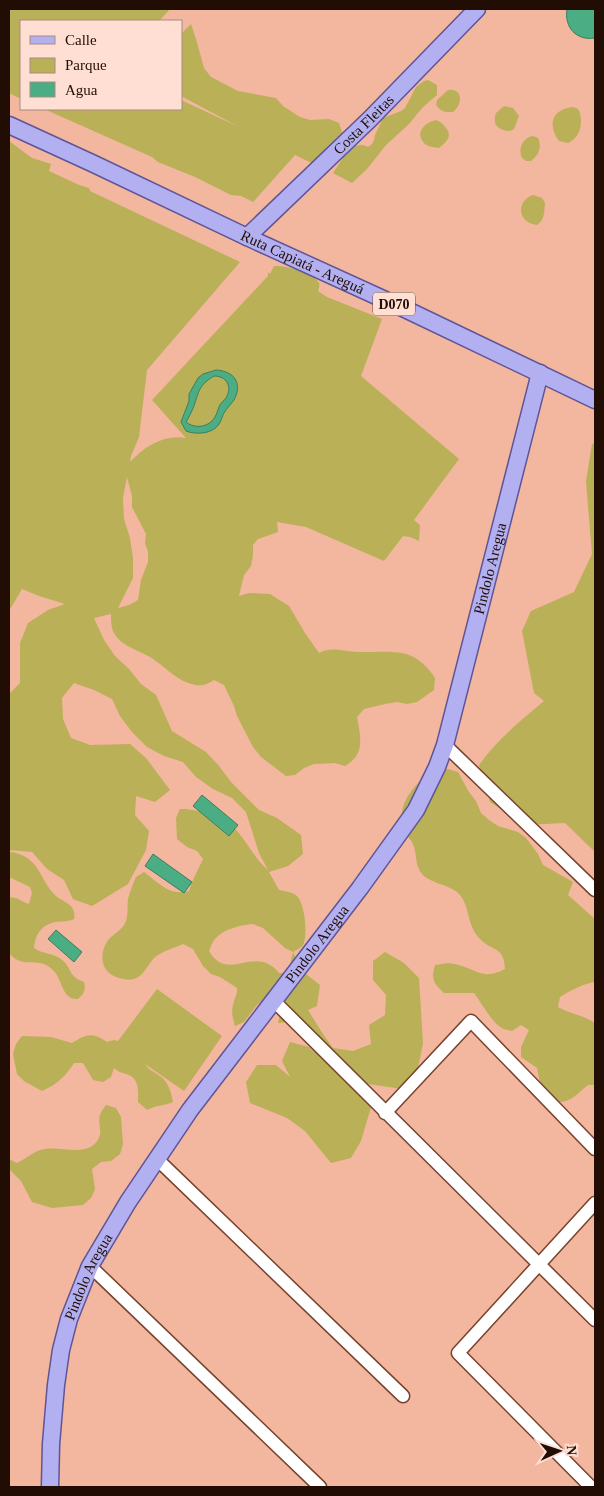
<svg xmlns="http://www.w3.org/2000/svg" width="604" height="1496" font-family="'Times New Roman',serif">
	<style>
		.green { fill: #bab057; fill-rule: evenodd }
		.water { fill: #4bad83; stroke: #3f7d5d; fill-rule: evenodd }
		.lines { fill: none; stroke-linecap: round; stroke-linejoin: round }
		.minor-casing { stroke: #76422d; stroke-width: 15 }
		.major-casing { stroke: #5e5497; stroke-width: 19 }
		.minor { stroke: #fff; stroke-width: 12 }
		.major { stroke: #b2b0f0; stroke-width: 16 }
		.labels { text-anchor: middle; stroke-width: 4.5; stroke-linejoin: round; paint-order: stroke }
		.shield { fill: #ffdfd3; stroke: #644c43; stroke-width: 1 }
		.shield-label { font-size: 14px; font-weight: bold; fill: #220d05 }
		.street-label { font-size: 15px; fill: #220d05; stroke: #ffdfd3 }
	</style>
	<rect width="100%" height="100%" fill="#f3b69e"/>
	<!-- green -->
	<path class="green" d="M9,9h161l-11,12h-138v78l-12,-6z
		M191,24l5,15 8,29 7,9 27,14 38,7 7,8 17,11 10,3 19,-1 10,4 3,9 -3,10 -19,25 -25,-12 -42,47 -12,-6 -10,-1 -36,-18 -37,-15 -6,-5 -108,-48h137v-9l58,27 -58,-31v-62z
		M428,80l9,5v10l-15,13 -13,16 -23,21 -19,24 -15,14 -19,-10c8,-10 18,-35 35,-26l4,-3 2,-4 1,-5 8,-17 18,-7 4,-3 11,-21 8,-6z
		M448,90c15,-2 15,14 5,22 -8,0 -12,0 -17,-7l1,-5z
		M504,106l9,2 6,8 -5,13 -4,2c-12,-1 -18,-6 -14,-18z
		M573,107l5,2c6,11 3,29 -10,34l-9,-2c-12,-16 -7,-32 14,-34z
		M436,120c5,2 7,4 10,8 7,9 0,14 -7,20 -10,-1 -16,-2 -19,-13 2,-10 7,-12 16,-15z
		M533,136l5,2c4,9 1,17 -7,23h-5l-4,-3c-4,-9 0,-20 11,-22z
		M9,141l23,17 19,6 -2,7 30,14 10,3 1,3 150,71 -93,108 -8,67 -8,19 -1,6c15,-16 34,-28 56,-24l-34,-38 116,-124v-4l2,2 4,-8c10,-1 40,6 45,17 1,3 0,4 -1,8l9,6 55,22 -21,57 98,83 -45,61 6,5 -1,16 -9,-4 -7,-1 -19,25 -78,-34 -29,-5 1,10 -20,7 -5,6v10l-2,11 -7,9 -5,21 10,-3 21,1 19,12 16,27 14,20c14,-7 24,-1 39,-1 34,1 55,-7 77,26l-1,12 -17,12 -10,2 -10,-2 -12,2 -21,5 -7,8c4,21 8,38 -12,49l-10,-3 -21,1 -10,4 -9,7 -9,1 -25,-19 -8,-10 -16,-31 -3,-10 -10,-21 -10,-5c-6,4 -11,6 -18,5 -19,-3 -31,-19 -46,-28 -12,-7 -29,-11 -36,-24 -3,-5 -3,-13 -3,-19l-17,4 10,22 11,16 14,13 12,15 15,11 16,36 34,21 13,14 12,16 28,28 18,8 24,17 2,19 -15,12 -19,6 10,18c5,1 14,2 18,6 8,8 11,40 6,49 -2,3 -7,5 -10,7l9,19 18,14 -3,21 -9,4 13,21 12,17 20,3 18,-7 -2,-19 16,-10 1,-20 -13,-15v-19l12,-9 19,11 15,15 4,65 -5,25 -9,22 -41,-6 4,20 -11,37 -10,17 -20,5 -26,-32 -18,-13 -37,-15 -4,-21 11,-17h19l14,12 -8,-16 8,-19 19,5 5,5 -16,-31 -20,2 4,-19 -10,-12 -16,14 -12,16 -9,4c-2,-7 -4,-14 -2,-21 2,-9 4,-8 4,-17l-17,-11 -9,-3 -8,-8 -10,-17 -10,-5c-9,4 -20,7 -28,13 -7,7 -11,19 -21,22 -6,2 -17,-1 -22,-4 -13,-8 -12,-26 -2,-37 4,-4 11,-8 14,-13 5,-7 3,-18 4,-26 2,-8 5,-15 8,-22l8,-5c16,12 25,24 45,19l3,-9 11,-23 -6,-8 -10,-4 -10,-8 -1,-21 4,-9c16,-1 48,10 58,23 10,12 18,28 30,38l-9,-17 -13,-41 -14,-14 -19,-9 -17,-12 -13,-15 -19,-6 -17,-9 -15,-15 -12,-16 -8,-17 -18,-9 -20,-7 -12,15 1,21 8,19 19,7 40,-1 16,14 24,32 -15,12 -19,-6 -1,19 14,16 -3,19 -18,34 -36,22 -19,-7 -9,-19 -17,-11 -15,-17 -23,-2v-156l11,-11v-40l8,-20 20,-13 17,-6 -26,-8 -17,-7 -13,22zM127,477l5,19v11l14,27 -1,9 3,9v10l-7,18 -3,20 -9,5 -11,3 15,-30v-20l-3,-20 -6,-19 -1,-21zM253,924l10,4 22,20 8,4 -5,21h-9c-24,-30 -51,11 -70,-22 2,-4 3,-9 6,-12 8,-10 26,-14 38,-15z
		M533,195l9,3 3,5c-1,9 0,17 -8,22 -19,-2 -22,-23 -4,-30z
		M595,443v409l-30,-29 -40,2 -35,-23 -11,-37c18,-25 41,-44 65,-64l-10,-8 -12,-62 9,-20 43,-19 18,-38 -6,-73 6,-37z
		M437,769h11l10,3 11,20 7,9 5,12 8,7 9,6 20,6 8,6 12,16 5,11 30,17 -5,13 27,24v63c-10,1 -26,9 -35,15l-2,10c12,7 25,8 37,16v62h-7c-13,10 -16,18 -34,17l-13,-14 -4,-20 -16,-11v-10l8,-17 -8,-5 -9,6c-3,-1 -6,-1 -8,-2 -11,-4 -23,-27 -30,-36h-30c-11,-10 -13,-14 -9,-28 7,-1 13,-3 20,-1 22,5 27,17 50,5 -1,-23 -12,-17 -25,-30 -13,-13 -10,-32 -20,-44 -8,-10 -28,-11 -37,-20 -8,-8 -6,-19 -9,-28 -3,-9 -7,-10 -11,-16 0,-1 -1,-7 -1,-7 -4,-23 16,-45 35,-55z
		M12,852c8,2 14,4 20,10 9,9 13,23 22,32 8,9 23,9 20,25 -6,3 -12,2 -19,3 -14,3 -20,13 -21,26 8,6 19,5 27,11 12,9 6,17 23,23 2,8 0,12 -6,17 -16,1 -15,-18 -24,-28 -13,-14 -25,-5 -36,-11 -4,-1 -6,-4 -9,-7v-55c8,-2 12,4 20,6l3,-11 -2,-6 -21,-10v-24z
		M157,989l65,47 -38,55 -39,-27c4,6 6,6 12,10 11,6 14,17 16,28 -9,4 -17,3 -26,8l-9,-8c0,-9 2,-22 -9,-27 -7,-3 -8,-1 -15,-7l-3,9 -8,5 -10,-2 -10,-17h-9c-8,13 -18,22 -32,28l-18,-10 -7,-7 -4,-20 3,-10 6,-8 29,1 21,6c15,-9 20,-11 35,-1l7,-2 4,1z
		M106,1105l10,3 5,9 2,27 -3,10 -9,7 -10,1 -9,7 3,20 -4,9 -8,7 -31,3 -20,-6 -11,-21 -12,-12v-10l8,4c9,-4 18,-13 28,-14 16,-3 41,8 52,-8 7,-9 0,-17 3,-26 1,-4 4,-7 6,-10z"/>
	<!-- water -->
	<path class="water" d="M567,9h28v29c-19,3 -31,-11 -28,-29z
		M216,370c18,1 27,13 18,30 -3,4 -7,8 -10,13 -2,3 -2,7 -5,11 -6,10 -23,11 -33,7l-5,-9 8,-21v-7l9,-16 5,-4zM214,376c12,0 19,10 12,22 -2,3 -6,5 -7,9 -2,5 -3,10 -7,14 -7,7 -19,7 -26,1 3,-5 6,-11 8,-16 5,-15 5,-21 20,-30z
		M202,795l36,30 -9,11 -36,-30z
		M153,854l39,28 -8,11 -39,-27z
		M56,930l26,22 -8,10 -26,-23z"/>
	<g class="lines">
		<defs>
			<path id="minor" d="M445,745l150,145
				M274,1001l321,319
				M385,1113l86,-92 124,128
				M157,1159l246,237
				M90,1266l230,221
				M591,1487l-133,-134 137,-150"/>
			<g id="major">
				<path id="s1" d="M9,125l85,39 153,73 158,72 190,91"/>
				<path id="s2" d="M247,237l123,-118 107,-110"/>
				<path id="s3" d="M50,1487l1,-43 5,-59 5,-35 8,-31 21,-53 38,-64 62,-92 170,-222 56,-78 21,-43 8,-22 95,-372"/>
			</g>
		</defs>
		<!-- minor casing -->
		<use href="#minor" class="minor-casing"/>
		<!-- major casing -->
		<use href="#major" class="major-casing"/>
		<!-- minor -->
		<use href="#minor" class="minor"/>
		<!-- major -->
		<use href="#major" class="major"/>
	</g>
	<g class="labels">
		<!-- shield labels -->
		<rect class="shield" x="373" y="292.5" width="42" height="23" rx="4"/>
		<g class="shield-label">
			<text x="394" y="309">D070</text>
		</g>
		<!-- street labels -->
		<g class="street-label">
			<text dy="5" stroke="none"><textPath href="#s2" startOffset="162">Costa Fleitas</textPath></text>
			<text dy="5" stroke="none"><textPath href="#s1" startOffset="324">Ruta Capiatá - Areguá</textPath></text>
			<text dy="5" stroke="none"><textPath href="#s3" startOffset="1041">Pindolo Aregua</textPath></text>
			<text dy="5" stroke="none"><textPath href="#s3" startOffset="621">Pindolo Aregua</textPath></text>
			<text dy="5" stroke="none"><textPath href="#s3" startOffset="216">Pindolo Aregua</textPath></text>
		</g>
	</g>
	<!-- border -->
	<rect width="604" height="1496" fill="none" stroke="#220d05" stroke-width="20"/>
	<!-- legend -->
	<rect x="20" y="20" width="162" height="90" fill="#ffdfd3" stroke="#a78b81"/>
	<rect x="30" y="36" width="25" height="8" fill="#b2b0f0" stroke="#a78b81"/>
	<text x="65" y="45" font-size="15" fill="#220d05">Calle</text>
	<rect x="30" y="58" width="25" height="15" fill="#bab057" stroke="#a78b81"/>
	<text x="65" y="70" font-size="15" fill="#220d05">Parque</text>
	<rect x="30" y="82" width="25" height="15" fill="#4bad83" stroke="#a78b81"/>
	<text x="65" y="95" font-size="15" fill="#220d05">Agua</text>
	<!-- north arrow -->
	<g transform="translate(559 1451) rotate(87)" stroke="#ffdfd3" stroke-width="4" paint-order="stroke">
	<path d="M0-4L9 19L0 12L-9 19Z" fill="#220d05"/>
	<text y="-8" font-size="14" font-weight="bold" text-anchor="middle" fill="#220d05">N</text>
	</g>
</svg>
